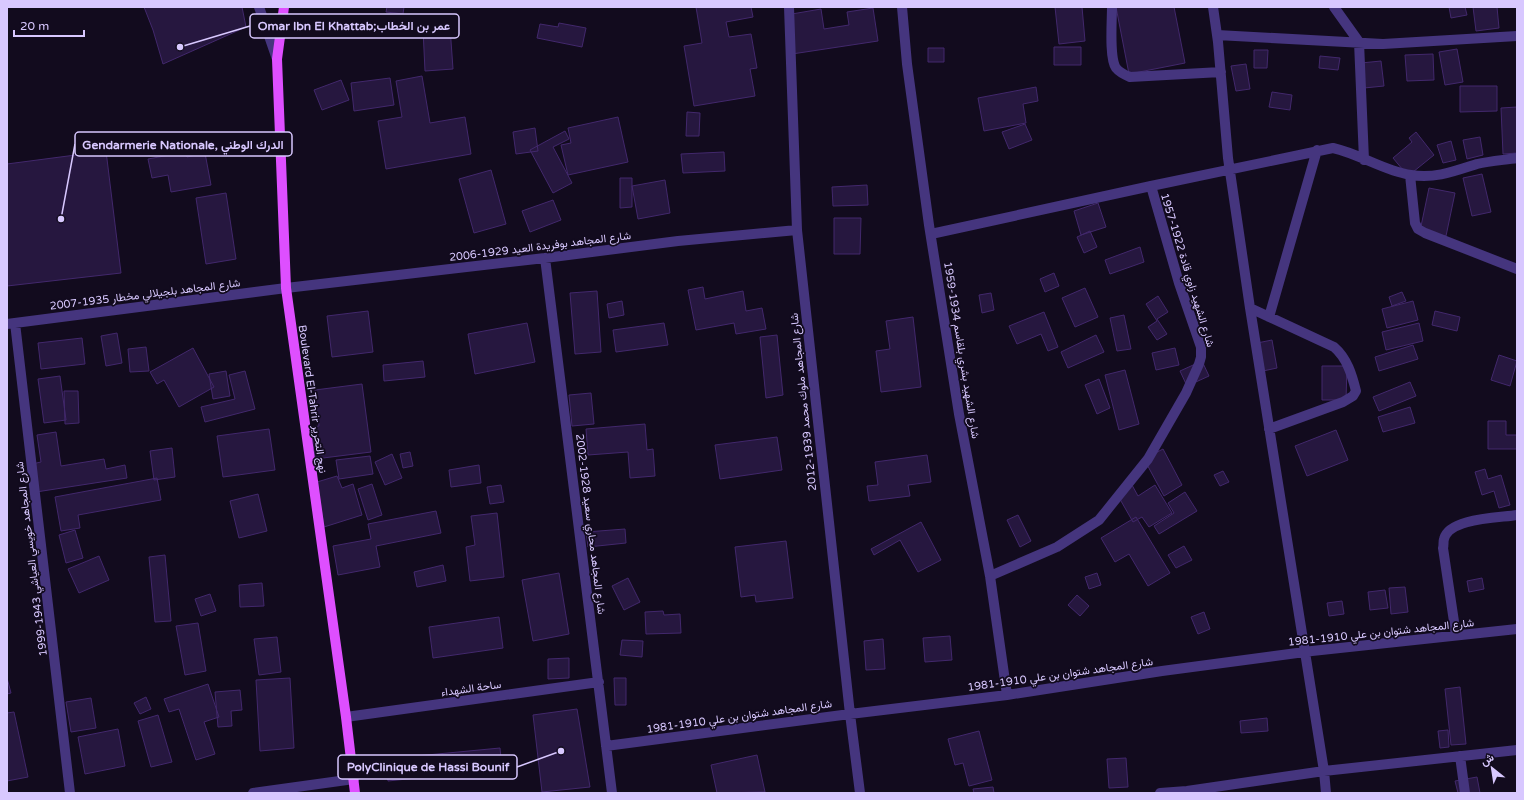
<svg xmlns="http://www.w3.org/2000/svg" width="1524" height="800" font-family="'Varela Round',Vazirmatn,sans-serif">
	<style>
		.building { fill: #26173f; stroke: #42286c }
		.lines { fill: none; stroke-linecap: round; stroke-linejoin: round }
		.minor { stroke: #45357e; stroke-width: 10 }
		.major { stroke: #de4fff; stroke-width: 10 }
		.labels { text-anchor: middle; stroke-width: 3.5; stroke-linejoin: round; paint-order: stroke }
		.street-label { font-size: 11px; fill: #d8c8ff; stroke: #120b1e }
		.leader { fill: none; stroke: #d8c8ff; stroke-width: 1.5 }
		.callout-dot { fill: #d8c8ff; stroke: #120b1e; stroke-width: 1.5 }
		.callout { fill: #120b1e; stroke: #d8c8ff; stroke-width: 1.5 }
		.callout-label { font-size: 12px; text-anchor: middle; font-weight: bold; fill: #d8c8ff }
	</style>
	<rect width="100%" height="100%" fill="#120b1e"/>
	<!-- building -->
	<path class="building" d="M144,7h98l4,20 -83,37 -10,-34z
		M387,7h17l-1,7 -17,-2z
		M696,7h55l2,10 -27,5 3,15 22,-3 6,34 -7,1 5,27 -61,10 -10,-60 18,-3z
		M1055,7h27l3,34 -26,3z
		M1116,7h58l11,56 -56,11z
		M1449,7h16l2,8 -16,3z
		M1473,7h24l2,21 -23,3z
		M873,8l5,33 -86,13 -6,-39 35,-6 3,20 25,-4 -2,-13z
		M559,23l27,5 -4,19 -45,-9 3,-14 18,3z
		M450,27l3,42 -28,2 -2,-42z
		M1054,47h27v18h-27z
		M928,48h16v14h-16z
		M1457,49l6,33 -18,3 -6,-33z
		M1254,50h14l-1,18h-13z
		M1433,54l1,26 -27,1 -2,-26z
		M1320,56l20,2 -2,12 -19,-2z
		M1381,61l3,25 -20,2 -3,-25z
		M1246,64l4,25 -14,2 -5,-25z
		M422,76l8,47 35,-6 6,37 -85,15 -8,-48 24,-4 -6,-36z
		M390,78l4,27 -40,6 -3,-28z
		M341,80l8,20 -27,10 -8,-20z
		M1460,86h37v25l-37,1z
		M1036,87l2,14 -15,3 3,19 -42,8 -6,-33z
		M1272,92l20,3 -2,15 -21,-3z
		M1517,107v46l-14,1 -2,-46z
		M687,112l13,1 -1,23h-13z
		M618,117l10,45 -60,13 -7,-30 10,-2 -3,-15z
		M1025,124l7,16 -23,9 -7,-17z
		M535,128l3,23 -22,3 -3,-22z
		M565,131l4,8 -16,8 19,36 -19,10 -23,-43z
		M1416,132l18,23 -26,21 -15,-18 19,-16 -3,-4z
		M1480,137l3,18 -16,4 -4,-19z
		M1451,141l5,19 -13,3 -6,-18z
		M106,151l15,122 -114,13v-122z
		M186,152l1,5 18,-4 6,32 -40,7 -3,-17 -16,3 -4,-19z
		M724,152l1,19 -42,2 -2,-19z
		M491,170l15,54 -32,9 -15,-54z
		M1482,174l9,38 -19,4 -9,-38z
		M620,178h12v29l-12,1z
		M665,180l5,33 -32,6 -6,-33z
		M867,185l1,20 -35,1 -1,-19z
		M1429,188l26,5 -9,43 -26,-5z
		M226,193l10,66 -30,5 -10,-66z
		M553,200l8,20 -31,12 -8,-21z
		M1098,203l8,24 -25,8 -7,-24z
		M834,218h27l-1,36h-26z
		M1090,231l7,16 -13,6 -7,-16z
		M1140,247l4,15 -34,12 -5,-14z
		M1054,273l5,13 -14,6 -5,-13z
		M703,287l2,12 38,-8 3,20 16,-3 4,21 -30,5 -2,-11 -38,7 -8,-40z
		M1085,288l13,29 -23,10 -13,-29z
		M597,291l4,61 -26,2 -5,-61z
		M1402,292l4,9 -14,5 -3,-9z
		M991,293l3,17 -12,3 -3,-18z
		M1158,296l10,16 -11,7 10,15 -10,6 -9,-13 9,-6 -11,-17z
		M622,301l2,14 -15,3 -2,-14z
		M1413,301l5,19 -31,8 -5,-19z
		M368,311l5,41 -41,5 -5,-41z
		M1435,311l25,6 -3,14 -25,-6z
		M1044,312l14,35 -10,4 -7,-17 -24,10 -8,-18z
		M1124,315l7,34 -14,2 -7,-33z
		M913,317l8,70 -40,5 -5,-41 14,-2 -4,-28z
		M527,323l8,39 -60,12 -7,-40z
		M664,323l4,22 -52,7 -3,-22z
		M1419,323l4,18 -37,9 -4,-18z
		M117,333l5,30 -16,3 -5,-30z
		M777,335l6,60 -17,3 -6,-61z
		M1096,335l8,17 -36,16 -7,-16z
		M82,338l3,26 -44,5 -3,-26z
		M1272,340l5,28 -14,3 -6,-28z
		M1413,345l5,14 -39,12 -4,-14z
		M146,347l3,24 -19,1 -2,-23z
		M193,348l21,39 -35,20 -15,-27 -7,4 -7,-12z
		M1175,348l4,17 -23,5 -4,-17z
		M1499,355l18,6 -7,25 -19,-6z
		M423,361l2,16 -41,4 -1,-16z
		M1202,361l7,15 -22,10 -7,-15z
		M1322,366h25l-1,34h-24z
		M1125,370l14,54 -20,6 -14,-55z
		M226,371l4,25 -17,3 -4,-25z
		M245,371l10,38 -50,13 -4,-15 34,-8 -6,-24z
		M60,376l6,44 -22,3 -6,-44z
		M1099,379l11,29 -13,6 -12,-29z
		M1410,382l6,14 -37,15 -6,-14z
		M362,384l9,68 -56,7 -4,-32 8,-1 -4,-36z
		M64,391h14l1,32 -14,1z
		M591,393l3,31 -22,2 -3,-31z
		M1410,407l5,16 -32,9 -5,-15z
		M1488,421h18v14h11v14h-29z
		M645,424l2,26 6,-1 2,27 -25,2 -2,-26 -40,3 -2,-26z
		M269,429l6,41 -52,7 -6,-41z
		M1336,430l12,30 -41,16 -12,-30z
		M56,432l5,34 43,-7 2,10 19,-4 2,13 -91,14 -4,-28 9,-2 -4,-27z
		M777,437l5,33 -62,9 -5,-34z
		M172,448l3,29 -21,3 -4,-29z
		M1163,449l19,36 -18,11 -20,-37z
		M410,452l3,14 -10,2 -3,-14z
		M392,454l10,24 -17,7 -10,-23z
		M927,455l4,27 -23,3 2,11 -41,5 -2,-15 11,-1 -3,-23z
		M370,456l3,18 -34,5 -3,-19z
		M479,465l2,18 -30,4 -2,-17z
		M1485,469l3,10 13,-4 9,30 -11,3 -5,-17 -12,4 -7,-23z
		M1223,471l6,11 -9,4 -6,-11z
		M337,476l5,12 11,-4 9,31 -38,12 -7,-45z
		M157,478l4,22 -83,15 2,13 -19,3 -6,-34z
		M372,484l10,31 -14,5 -10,-31z
		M501,485l3,17 -14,2 -3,-17z
		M1132,485l6,11 17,-11 17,28 -23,14 -7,-10 -9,5 -16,-28z
		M1185,492l12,19 -38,23 -5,-8 20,-13 -6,-10z
		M258,494l9,37 -28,7 -9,-37z
		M436,511l5,22 -65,13 4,21 -42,8 -5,-29 38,-7 -3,-15z
		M497,513l7,64 -34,4 -4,-34 9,-2 -4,-29z
		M1018,515l13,26 -11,6 -13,-27z
		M1136,517l34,56 -22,13 -19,-32 -14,8 -14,-24z
		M921,522l20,38 -23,12 -18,-32 -26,15 -3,-6z
		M625,529l1,14 -38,4 -2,-15z
		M75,530l8,28 -17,5 -7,-28z
		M786,541l7,57 -37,4 -1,-7 -14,2 -6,-50z
		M1184,546l8,14 -16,8 -8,-13z
		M165,555l6,66 -16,1 -6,-65z
		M99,556l10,24 -30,13 -11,-24z
		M443,565l3,16 -29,6 -3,-15z
		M559,573l10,61 -36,7 -11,-61z
		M1097,573l4,12 -12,4 -4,-12z
		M628,578l12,24 -16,8 -12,-24z
		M1482,578l2,11 -15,3 -2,-11z
		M262,583l2,23 -24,1 -1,-22z
		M1405,587l3,25 -17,2 -2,-26z
		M1385,590l3,18 -18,2 -2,-18z
		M210,594l6,17 -15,5 -6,-17z
		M1077,595l12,11 -9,10 -12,-11z
		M1342,601l2,13 -15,2 -2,-13z
		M663,611l1,4 16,-1 1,19 -35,1 -1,-22z
		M1204,612l6,17 -12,5 -7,-17z
		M499,617l4,31 -70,10 -4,-31z
		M198,623l8,48 -21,4 -9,-49z
		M950,636l2,24 -27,2 -2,-24z
		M277,637l4,35 -22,3 -5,-36z
		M883,639l2,30 -19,1 -2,-29z
		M622,640l21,1 -1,16 -22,-2z
		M569,658v20l-21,1v-20z
		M7,678l4,15 -4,1z
		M290,678l4,70 -34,3 -4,-71z
		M614,678h12v27h-11z
		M208,684l11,33 -15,5 11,32 -19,6 -17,-51 -10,3 -5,-13z
		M1460,687l6,57 -15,1 -6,-56z
		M240,690l2,20 -11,1 1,15 -14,1 -3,-35z
		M146,697l5,12 -11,5 -6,-11z
		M91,698l5,30 -25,4 -5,-30z
		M577,709l13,78 -48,5 -9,-77z
		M14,712l14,65 -21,4v-68z
		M158,715l14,47 -21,5 -13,-46z
		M1267,718l1,13 -27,2 -1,-12z
		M118,729l7,37 -40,8 -7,-37z
		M1448,730l1,17 -9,1 -2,-17z
		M979,731l13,49 -23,6 -6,-23 -8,2 -7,-26z
		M500,748l2,21 -114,12 -3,-22z
		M757,755l8,37 -48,1 -6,-28z
		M1126,758l2,29 -19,1 -2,-29z
		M1477,777l3,16h-22l-3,-12z
		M993,787l1,6h-20l-1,-4z"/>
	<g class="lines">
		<!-- minor -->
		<path class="minor" d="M259,7l18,52
			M789,7l8,223 53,484 10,79
			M902,7l5,57 22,161 30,189 31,162 17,119
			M1112,7c0,14 -3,51 4,61 4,5 9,7 14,9l91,-5
			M1213,7l5,35 10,116 22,150 74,463 2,22
			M1334,7l25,35 5,118
			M1217,35l166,9 134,-8
			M1410,175l5,48 3,6 7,4 92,36
			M931,234l220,-48 182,-38c27,6 51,23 78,27 24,4 44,-4 66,-11 13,-3 27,-4 40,-6
			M545,258l67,535
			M1250,308l84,39c13,11 18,28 22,44l-3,5 -10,6 -74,27
			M1269,317l48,-167
			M15,323l55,470
			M7,324l279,-36 259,-30 133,-17 119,-11
			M990,576l67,-29 42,-27 49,-61 38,-66 13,-29 2,-7v-10l-22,-64 -28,-97
			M1456,635l-13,-87c1,-3 0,-6 1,-9 5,-21 55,-21 73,-24
			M346,717l253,-35
			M606,746l244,-32 157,-19 155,-24 150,-20 205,-22
			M1460,756l5,37
			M253,793l101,-14
			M1160,793l27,-2 137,-20 193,-21"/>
		<!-- major -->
		<path class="major" d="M284,7l-7,52 9,229 60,429 9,76"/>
	</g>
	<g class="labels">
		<!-- street labels -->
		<g class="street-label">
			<text transform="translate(540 246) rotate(-7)" y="4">شارع المجاهد بوفريدة العيد 1929-2006</text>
			<text transform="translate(1188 270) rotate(73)" y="4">شارع الشهيد زاوي قادة 1922-1957</text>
			<text transform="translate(145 294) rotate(-7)" y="4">شارع المجاهد بلجيلالي مخطار 1935-2007</text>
			<text transform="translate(962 350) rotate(81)" y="4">شارع الشهيد بشري بلقاسم 1934-1959</text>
			<text transform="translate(313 399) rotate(82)" y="4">Boulevard El-Tahrir نهج التحرير</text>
			<text transform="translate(803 402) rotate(-96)" y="4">شارع المجاهد ملوك محمد 1939-2012</text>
			<text transform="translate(591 524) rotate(83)" y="4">شارع المجاهد محاري سعيد 1928-2002</text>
			<text transform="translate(31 559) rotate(-97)" y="4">شارع المجاهد خويسي العياشي 1943-1999</text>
			<text transform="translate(1381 632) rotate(-6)" y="4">شارع المجاهد شتوان بن علي 1910-1981</text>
			<text transform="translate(1060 674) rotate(-8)" y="4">شارع المجاهد شتوان بن علي 1910-1981</text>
			<text transform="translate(471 688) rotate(-8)" y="4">ساحة الشهداء</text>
			<text transform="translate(739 716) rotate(-8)" y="4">شارع المجاهد شتوان بن علي 1910-1981</text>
		</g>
	</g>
	<!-- callouts -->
	<path class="leader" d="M180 47L250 26M61 219L75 144M561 751L517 767"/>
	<g class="callout-dot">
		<circle cx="180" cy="47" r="4"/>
		<circle cx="61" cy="219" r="4"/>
		<circle cx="561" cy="751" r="4"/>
	</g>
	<g class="callout">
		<rect x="250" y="14" width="209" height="24" rx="4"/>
		<rect x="75" y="132" width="217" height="24" rx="4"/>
		<rect x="338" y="755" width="179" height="24" rx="4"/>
	</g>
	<g class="callout-label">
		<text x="354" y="30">Omar Ibn El Khattab;عمر بن الخطاب</text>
		<text x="183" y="149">Gendarmerie Nationale, الدرك الوطني</text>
		<text x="428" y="771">PolyClinique de Hassi Bounif</text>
	</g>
	<!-- border -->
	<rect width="1524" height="800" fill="none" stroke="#d8c8ff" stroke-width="16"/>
	<!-- north arrow -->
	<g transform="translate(1492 768) rotate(330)" stroke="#120b1e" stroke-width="3" paint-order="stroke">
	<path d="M0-3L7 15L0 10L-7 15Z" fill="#d8c8ff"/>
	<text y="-6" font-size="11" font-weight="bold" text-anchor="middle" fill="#d8c8ff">ش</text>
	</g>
	<!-- scale -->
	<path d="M14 30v6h70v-6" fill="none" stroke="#d8c8ff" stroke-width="2"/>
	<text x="20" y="30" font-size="12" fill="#d8c8ff" stroke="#120b1e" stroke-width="3" paint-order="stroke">20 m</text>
</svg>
